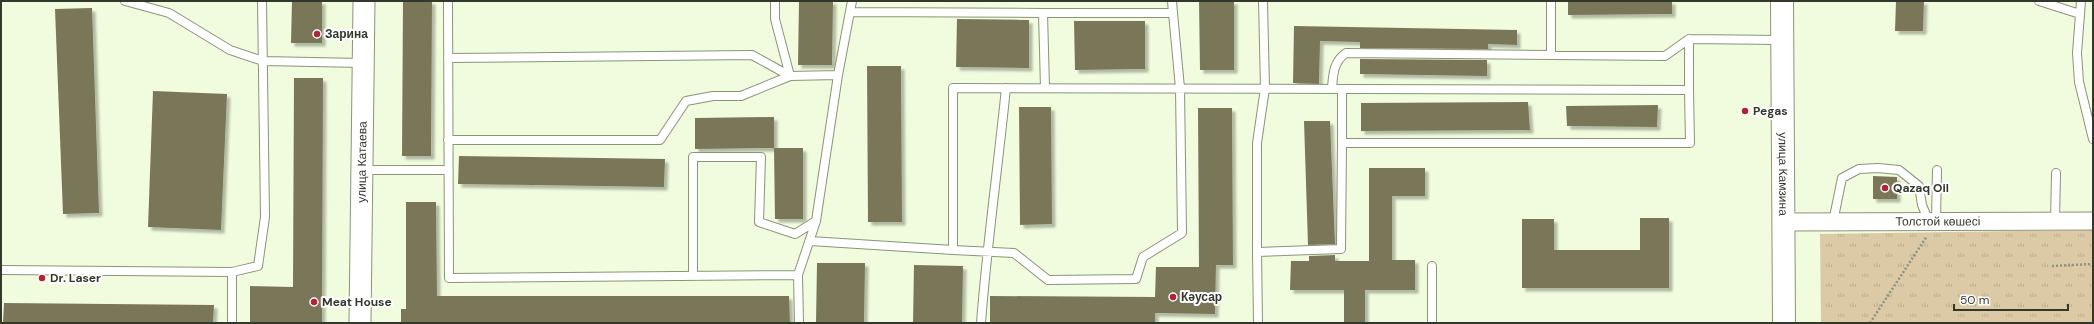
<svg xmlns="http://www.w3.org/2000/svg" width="2094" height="324" font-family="'DM Sans',sans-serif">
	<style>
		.park { fill: url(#park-tufts) }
		.building { fill: #7a7759; filter: url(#shadow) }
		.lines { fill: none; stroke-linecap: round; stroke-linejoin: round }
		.service-casing { stroke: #8a9578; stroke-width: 10 }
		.minor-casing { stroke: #8a9578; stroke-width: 19 }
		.tertiary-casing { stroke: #8a9578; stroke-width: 23 }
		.secondary-casing { stroke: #8a9578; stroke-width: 24 }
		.path { stroke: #8d9580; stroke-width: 2.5; stroke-dasharray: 2 2; stroke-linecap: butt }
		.service { stroke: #fff; stroke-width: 8 }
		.minor { stroke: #fff; stroke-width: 17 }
		.tertiary { stroke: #fff; stroke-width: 21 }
		.secondary { stroke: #fff; stroke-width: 22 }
		.poi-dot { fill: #b42138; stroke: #fff; stroke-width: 1.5 }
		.labels { text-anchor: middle; stroke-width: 4; stroke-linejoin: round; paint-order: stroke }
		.poi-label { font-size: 12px; font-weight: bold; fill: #33382c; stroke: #fff; text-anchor: start }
		.street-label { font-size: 12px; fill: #33382c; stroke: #fff }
	</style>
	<defs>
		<pattern id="park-tufts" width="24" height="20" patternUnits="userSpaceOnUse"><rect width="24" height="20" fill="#dcc9a6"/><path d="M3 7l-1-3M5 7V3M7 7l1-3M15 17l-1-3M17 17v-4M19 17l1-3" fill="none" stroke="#bdad8f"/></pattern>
		<filter id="shadow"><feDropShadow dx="3.5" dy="3.5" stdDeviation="1" flood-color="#0004"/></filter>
	</defs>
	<rect width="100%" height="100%" fill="#f0fcdd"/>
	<!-- park -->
	<path class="park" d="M2093,230v93h-272l-1,-89z"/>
	<!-- building -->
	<path class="building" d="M292,1h30v42h-31z
		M403,1h29l-1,155h-29z
		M799,1h34l-1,64h-34z
		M1199,1h35v69h-34z
		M1568,1h104v13l-104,1z
		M1896,1h28l-1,30h-28z
		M92,8l7,205 -36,1 -8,-205z
		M957,19l72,1v48l-73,-1z
		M1074,21h71v48l-70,1z
		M1294,26l223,4v15l-29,-1v5l-128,-1v-6l-40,-1 -1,43 -26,-1z
		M1360,59l127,1v16l-127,-2z
		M867,66h34l1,156h-34z
		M294,78h29l-1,245h-72v-37l43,1z
		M153,91l74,3 -6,136 -73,-3z
		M1528,102l2,28 -169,1v-28z
		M1658,105l-1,22 -90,-1 -1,-20z
		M1019,107h32l1,117 -32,1z
		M1198,108h34l1,157h-17l-1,49 -60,-1v10h-165v-27l165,1 1,-30h43z
		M774,117v31l-79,1v-31z
		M1304,121h26l5,123 -27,1z
		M774,148h29v71h-28z
		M459,156l206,3 -1,28 -206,-3z
		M1369,168h56v28h-33v64h23v30h-50v33h-21v-33h-54l1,-29h18v-5l26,-1v6h34z
		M1873,176l24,1v22h-24z
		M406,202h30l1,94h352l1,27h-389v-14h5z
		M1640,218h29v70h-147v-69h32v31h86z
		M817,263h48l-1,60h-48z
		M914,265l49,1 -1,57h-49z
		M4,303l210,2 -1,18h-210z"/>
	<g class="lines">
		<defs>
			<path id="service" d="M125,1l44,12 61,37 33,11 99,2
				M448,1l1,277 349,-3 1,48
				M775,1v18l15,57 48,-1 14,-74
				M1172,1l1,12
				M1551,1v54
				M2039,1l41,13
				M2081,1l-4,52 2,29 14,57
				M850,12l193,1
				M448,58l304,-3 38,21
				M1332,89c1,-14 1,-27 14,-36l319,3 24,-17
				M1342,89v54h348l-1,-53
				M448,140h212l26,-39 27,-5h28l49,-20
				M362,170h86
				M2055,221l1,-48
				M1833,222l9,-44 17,-9 19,-1 21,2 20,16 3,19 7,17
				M1936,222l1,-52
				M810,241l143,9v-162l736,2v-51l93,1
				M953,250l61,3 34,27 88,-1 7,-22 39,-24 -2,-145 -7,-75h-130l2,75
				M1257,252v-109l8,-55 -2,-87
				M1432,266v57
				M1,270l231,2v51
				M232,272l26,-6 7,-49 -3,-216
				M798,275l18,-54
				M693,276v-119h68l-2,65 36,12 21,-13 22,-146
				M981,323c6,-79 17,-156 25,-235
				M1258,323l-1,-71 84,-3 1,-106"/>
			<g id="minor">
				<path id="s1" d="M1782,222l311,-1"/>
			</g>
			<g id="tertiary">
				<path id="s2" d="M360,323l4,-322"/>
			</g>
			<g id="secondary">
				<path id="s3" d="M1782,1l2,322"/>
			</g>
		</defs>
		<!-- service casing -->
		<use href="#service" class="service-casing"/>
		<!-- minor casing -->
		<use href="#minor" class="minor-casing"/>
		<!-- tertiary casing -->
		<use href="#tertiary" class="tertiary-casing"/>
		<!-- secondary casing -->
		<use href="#secondary" class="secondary-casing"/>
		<!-- path -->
		<path class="path" d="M2052,266l41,-2
			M1870,323l57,-87"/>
		<!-- service -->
		<use href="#service" class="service"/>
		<!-- minor -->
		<use href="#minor" class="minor"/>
		<!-- tertiary -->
		<use href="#tertiary" class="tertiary"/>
		<!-- secondary -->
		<use href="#secondary" class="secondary"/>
	</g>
	<!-- markers -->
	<g class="poi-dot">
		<circle cx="317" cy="34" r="4"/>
		<circle cx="1745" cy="111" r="4"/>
		<circle cx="1885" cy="188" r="4"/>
		<circle cx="42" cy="278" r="4"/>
		<circle cx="1173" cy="297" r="4"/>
		<circle cx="314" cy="302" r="4"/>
	</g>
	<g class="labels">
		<!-- poi labels -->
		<g class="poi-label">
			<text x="325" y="38">Зарина</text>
			<text x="1753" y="115">Pegas</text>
			<text x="1893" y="192">Qazaq Oil</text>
			<text x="50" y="282">Dr. Laser</text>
			<text x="1181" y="301">Кәусар</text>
			<text x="322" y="306">Meat House</text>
		</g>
		<!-- street labels -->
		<g class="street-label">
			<text dy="4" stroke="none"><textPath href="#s2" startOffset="161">улица Катаева</textPath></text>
			<text dy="4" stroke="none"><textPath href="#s3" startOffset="173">улица Камзина</textPath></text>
			<text dy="4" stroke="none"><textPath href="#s1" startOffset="156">Толстой көшесі</textPath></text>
		</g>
	</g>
	<!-- border -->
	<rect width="2094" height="324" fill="none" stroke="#33382c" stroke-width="4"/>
	<!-- scale -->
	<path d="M1954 304v6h114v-6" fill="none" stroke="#33382c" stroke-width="2"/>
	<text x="1960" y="304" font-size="12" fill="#33382c" stroke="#ffffff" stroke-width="3" paint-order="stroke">50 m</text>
</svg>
